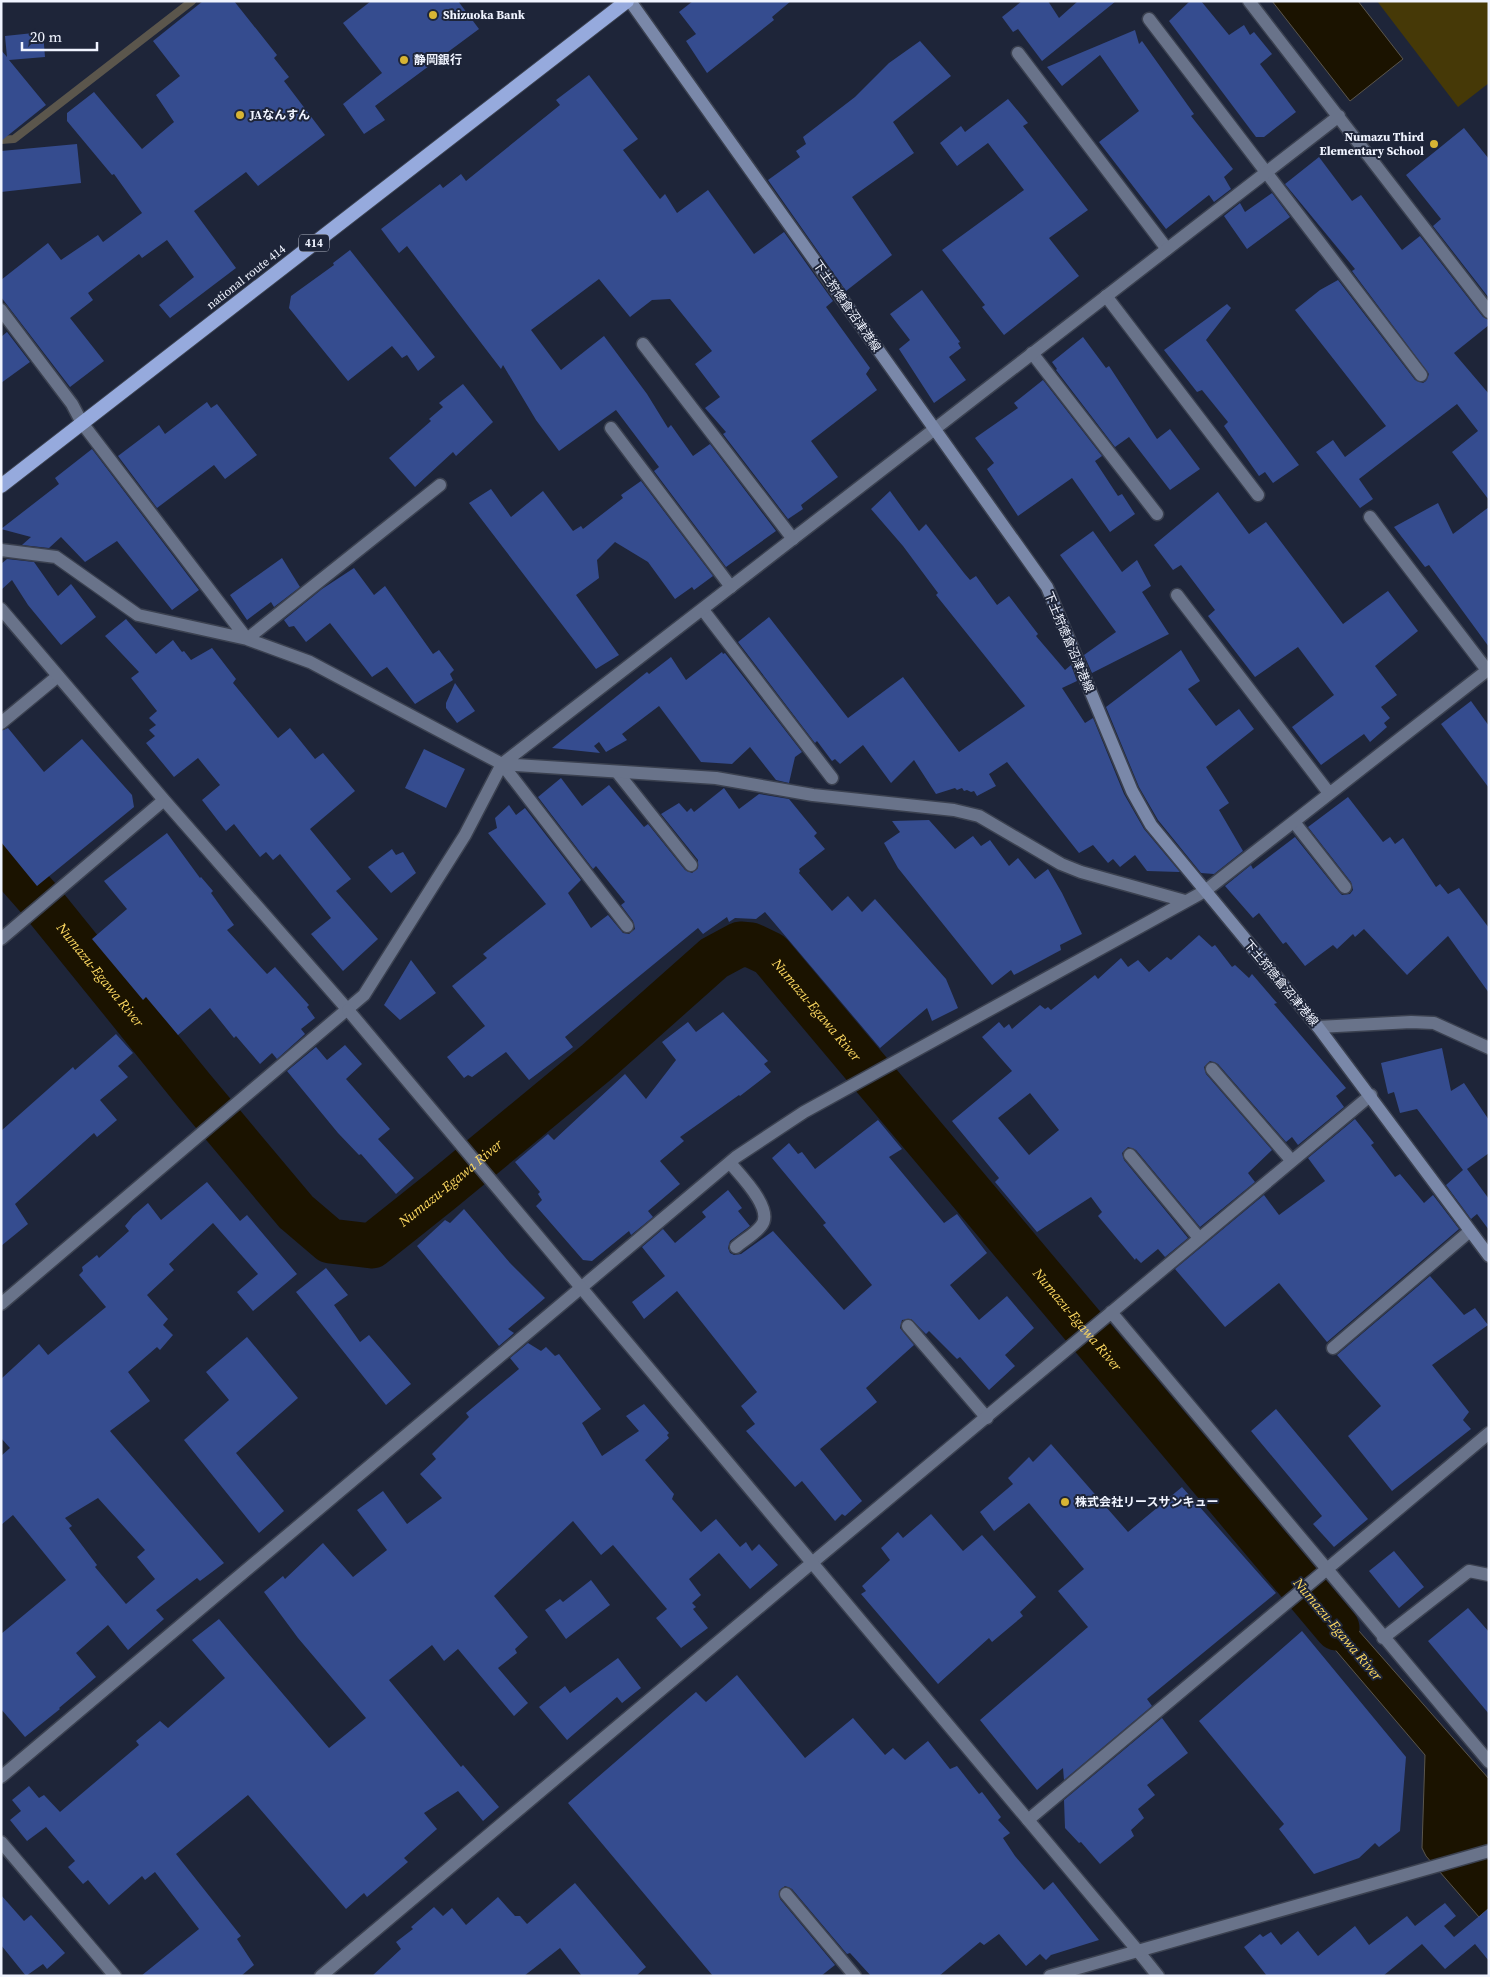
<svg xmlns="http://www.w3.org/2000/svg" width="1490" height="1977" font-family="'Source Serif 4','Noto Sans JP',serif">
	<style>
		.green { fill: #463907 }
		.water { fill: #1b1300; stroke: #5b564c }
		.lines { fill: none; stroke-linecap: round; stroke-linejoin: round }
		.stream { stroke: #5b564c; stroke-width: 8 }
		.river { stroke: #1b1300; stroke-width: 45 }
		.building { fill: #354c8f; fill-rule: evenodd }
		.service-casing { stroke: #3b4150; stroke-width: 15 }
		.minor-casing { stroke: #3b4150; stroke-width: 15 }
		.tertiary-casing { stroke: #3b4150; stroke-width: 15 }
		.secondary-casing { stroke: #3b4150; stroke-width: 15 }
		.trunk-casing { stroke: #3b4150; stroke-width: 16 }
		.service { stroke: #69738a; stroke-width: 12 }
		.minor { stroke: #69738a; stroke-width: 12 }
		.tertiary { stroke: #69738a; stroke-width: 12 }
		.secondary { stroke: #7a88a9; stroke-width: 12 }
		.trunk { stroke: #96aadd; stroke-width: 14 }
		.poi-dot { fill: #d7b434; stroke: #1e2539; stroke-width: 2 }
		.labels { text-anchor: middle; stroke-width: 4; stroke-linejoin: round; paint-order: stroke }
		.shield { fill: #1e2539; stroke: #b1b6c4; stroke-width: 1 }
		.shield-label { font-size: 11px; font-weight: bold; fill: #f0f4ff }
		.poi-label { font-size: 12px; font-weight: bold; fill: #f0f4ff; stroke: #1e2539; text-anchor: start }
		.street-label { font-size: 12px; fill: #f0f4ff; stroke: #1e2539 }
		.water-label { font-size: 14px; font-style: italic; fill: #fdd960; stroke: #1e2539 }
	</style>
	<rect width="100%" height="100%" fill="#1e2539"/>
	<!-- green -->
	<path class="green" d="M1377,1h112v82l-31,24z"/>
	<!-- water -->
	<path class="water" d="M1272,1h86l45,58 -53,42z
		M1308,1573l181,206v129l-10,9 -53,-61 -4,-8 3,-93 -128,-150 -9,-16z"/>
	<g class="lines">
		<!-- stream -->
		<path class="stream" d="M1,140l13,-1 178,-138"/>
		<!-- river -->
		<path class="river" id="s1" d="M1,856l39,44 152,188 104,124 34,29 42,5 69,-55 156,-129 117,-104 26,-14 11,1 19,9 567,674"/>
	</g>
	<!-- building -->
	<path class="building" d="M203,1h31l43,54 -3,3 15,19 -5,4 41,54 -67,51 -12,-14 -52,39 42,57 -66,50 -11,-13 35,-28 -27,-37 -25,18 -3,-4 -51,39 5,7 -23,18 34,43 -34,26 -69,-90v-17l47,-37 13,17 37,-25 5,7 39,-29 -28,-39 -2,1 -45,-54v-8l27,-21 48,57 32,-27 -18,-27 24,-19 -27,-35z
		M371,1h87l21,28 -104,77 10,14 -21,14 -21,-30 39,-31 -39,-50z
		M693,1h98l-19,16 2,3 -67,53 -21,-32 10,-7 -17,-22z
		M1022,1h26l11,17 19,-17h38l-74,60 -24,-32 -5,3 -11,-15z
		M1190,1h11l28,34 15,-10 6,10 4,-3 18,22 -12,10 36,48 -32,25h-8l-87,-116z
		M1135,30l4,14 3,-3 52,73 -3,2 42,53 -9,8 7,12 -17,13 -5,-7 -43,34 -67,-87 40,-31 -39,-56 -38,31 -15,-19z
		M43,32l2,25 -36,3 37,45 -45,36v-91l6,7 -2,-21z
		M920,41l31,35 -58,46 21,31 -62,44 40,58 -46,36 -78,-111 32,-23 -4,-6 10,-7 -3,-7 52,-40 34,-34z
		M589,75l49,64 -15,11 37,49 5,-5 12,19 31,-23 46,64 30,-22 49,69 -7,6 44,61 -4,6 11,16 -66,51 27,36 -37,28 2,4 -15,10 -65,-85 3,-2 -21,-24 15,-11 -25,-33 17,-13 -42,-52 -18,1 -22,17 -31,-38 -68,51 30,40 43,-34 43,58 21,34 3,-3 22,31 17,-12 66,87 -50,36 -72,-96 5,-4 -43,-57 -57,41 -23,-31 -33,-55 -2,4 -94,-123 -8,7 -18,-24 59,-45 3,4 18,-14 5,7 94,-76 -4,-5z
		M1008,99l20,24 -5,3 65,84 -39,28 30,38 -75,59 -22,-28 3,-2 -43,-55 82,-60 -36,-47 -31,23 -17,-23 21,-17 4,6z
		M1464,128l25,31v139l-56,-72 8,-7 -35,-44z
		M77,144l4,39 -80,9v-41z
		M1319,157l33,44 9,-6 41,55 18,-14 63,81 6,3v5l-35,28 35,41v106l-37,-48 26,-21 -21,-27 -98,75 14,20 -13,9 -44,-56 17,-12 12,17 41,-31 -91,-116 25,-20 18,-10 77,100 8,3 3,-2 3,-7 -77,-103 3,-2 -70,-85z
		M1272,193l18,24 -43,32 -23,-33 16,-13 5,9z
		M350,250l85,107 -17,14 -11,-16 -5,3 -10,-12 -44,35 -59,-73 2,-12 43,-31 -1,-2z
		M922,290l38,52 -2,1 3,5 -12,9 17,23 -32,23 -35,-54 11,-9 -20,-26z
		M1227,304l4,4 -25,32 93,125 -26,18 -8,-11 -6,4 -35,-50 4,-4 -26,-32 -5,2 -33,-42z
		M7,332l23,30 -29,21v-46z
		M1083,337l23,31 3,-2 48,73 13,-10 30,40 -30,21 -41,-53 -14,10 -59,-77 1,-1 -5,-7z
		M1043,380l59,76 -7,5 23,35 4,-2 13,20 -25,18 -38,-54 -54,38 -31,-47 7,-6 -19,-25 43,-30 -4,-5z
		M463,384l30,38 -37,34 -3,-4 -38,35 -26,-29 42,-37 -2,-2 14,-12 -4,-4z
		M207,402l4,6 6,-4 40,51 -32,24 -11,-14 -57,43 -39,-52 41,-31 6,9z
		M92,449l107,141 -27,20 -55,-69 -32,21 -24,-25 -12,11 -27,-3 9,-8 -30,-8 58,-45 -4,-6z
		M641,481l72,95 -19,14 -2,-3 -17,12 -27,-37 -33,-20 -18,18 2,18 -23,17 43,60 -23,14 -127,-166 22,-14 20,28 32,-26 30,40 8,-5 2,3 40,-31 -2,-3z
		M890,491l29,40 7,-7 38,49 6,7 6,-4 21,29 12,-9 29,38 -2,2 29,34 6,-5 6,16 -15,7 23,35 8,-5 31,76 20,35 36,43 -33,-1 -12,-16 -15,12 -7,-8 -5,4 -15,-18 -14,8 -72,-91 -18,12 7,12 -19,10 -3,-5 -3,1 -4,-2 -3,1 -2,-3 -5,2 -2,-2 -19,6 -22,-34 -23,23 -28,-38 -23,19 -5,-5 -3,2 -15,-20 -2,2 -77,-101 31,-25 79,101 55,-41 56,75 66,-46 -89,-111 2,-2 -35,-47 -32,-37z
		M1218,492l31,42 17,-12 77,102 45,-33 30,40 -43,35 22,29 -16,12 9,11 -6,5 3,4 -17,15 -6,-8 -43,31 -29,-38 42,-32 -36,-48 -43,30 -47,-61 7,-6 -34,-45 -8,5 -19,-25z
		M1438,503l15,31 36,-27v140l-60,-82 -4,2 -31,-40z
		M1093,531l29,41 15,-12 14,26 -9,6 27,42 -77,39 -8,-18 32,-23 -56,-77z
		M282,558l18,29 -26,20 -3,-5 -24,18 -17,-25z
		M7,559l27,3 24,34 13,-12 25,33 -35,28 -33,-40 -16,-25 -11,10v-26z
		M354,568l20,27 11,-9 48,68 6,-4 15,20 -4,4 3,6 -38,24 -28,-37 -15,10 -42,-54 -24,19 -12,-16 -5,1 -5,-7 38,-31z
		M126,619l30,35 17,-14 9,12 2,-1 7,9 21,-12 24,31 -3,4 45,55 12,-10 25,31 8,-6 32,38 -45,38 41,50 -15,12 42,48 -35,32 -32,-37 20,-16 -51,-64 -7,6 -7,-8 -6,5 -26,-33 -8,7 -24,-31 18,-15 -22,-27 -24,19 -28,-34 9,-7 -6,-6 7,-5 -7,-7 8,-7 -26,-33 8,-6 -34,-36z
		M1181,650l19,31 -12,8 28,37 23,-17 15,20 -48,38 23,36 -10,7 24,41 -29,23 -13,-1 -43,-53 -19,-33 -33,-80z
		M722,652l1,2 2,-1 77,99 -7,5 -6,26 -13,-3 -26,-33 -18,17 -31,-2 -42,-56 -37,28 5,6 -21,12 -7,-10 -5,4 6,7 -48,-5 95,-76 2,2 22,-17 15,23z
		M455,683l20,28 -18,12 -11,-15v-5z
		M1471,701l18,25v62l-48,-64z
		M8,728l36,44 38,-33 50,56 2,12 -97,79 -36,-44v-111z
		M424,749l41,20 -19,39 -41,-20z
		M561,778l21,28 27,-21 35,42 4,-3 37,46 7,3 6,-5v-8l-37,-46 18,-11 8,9 4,-4 3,4 30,-24 15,21 20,-15 30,5 28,34 -3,3 11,13 -26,20 1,2 -1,2 33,38 16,-15 14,16 13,-13 71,80 12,29 -26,13 -5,-13 -47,40 -115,-136 -9,7 -21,-1 -6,4 -2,-5 -24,17 -5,-6 -133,109 8,10 -44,33 -23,-28 -34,25 -4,-2 -4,3 -17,-21 38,-31 -33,-40 35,-28 -4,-4 63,-50 -58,-71 9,-5 -2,-10 14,-13 7,10 9,-7 56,72 -13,13 23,35 17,-13 15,18 6,1 6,-5 -2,-8 -12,-16 4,-3 -29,-36 -3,3 -55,-72z
		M1348,797l35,45 7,-5 5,7 8,-6 33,49 4,-3 8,10 11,-6 30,40v65l-41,-57 -41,39 -43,-46 -9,8 -2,-3 -16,15 -4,-4 -28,21 -19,-24 -3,2 -24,-31 -6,5 -28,-32 26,-21 2,4 42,-32 44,55 3,3 8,-1 3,-4 -2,-8 -43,-55z
		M929,820l26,29 18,-13 8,10 9,-6 19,26 9,-8 17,21 13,-10 14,24 20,41 -22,11 1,5 -47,25 -3,-5 -19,15 -94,-117 -14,-25 16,-11 -8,-11z
		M167,833l33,45 1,-1 12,14 -2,2 23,32 -7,5 40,44 8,-7 34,38 -2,2 8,11 -14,11 4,5 -28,25 -5,-6 -12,11 -24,-28 -2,2 -24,-30 -32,27 -32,-38 -3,3 -51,-61 35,-30 -23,-28z
		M392,849l4,6 7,-3 13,21 -25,20 -23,-26z
		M1199,935l13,12 3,-2 17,22 3,-2 14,13 3,-4 25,29 -3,1 72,84 -10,8 8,11 -46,38 -6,-8 -6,5 -68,-78 -8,-3 -6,6 2,7 66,76 -24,23 7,9 -55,45 -64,-77 -8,-3 -6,6 2,7 64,78 -23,19 -7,-8 -17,14 -5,-5 -1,2 -37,-44 4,-4 -11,-15 -54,35 -42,-50 4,-4 -47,-57 60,-50 -30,-34 17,-15 5,6 5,-4 3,5 28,-24 5,4 3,-2 3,3 44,-35 3,4 23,-21 7,9 10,-7 11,12 18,-15 4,3zM1030,1093l29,37 -30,25 -31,-37z
		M411,960l25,33 -36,27 -16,-15z
		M723,1012l45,49 -4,3 7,8 -31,24 -1,-1 -59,42 4,4 -24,20 20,23 -32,27 5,6 -22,18 -2,-4 -37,30 -9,-1 -47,-54 6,-6 -4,-6 2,-2 -25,-30 33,-28 6,6 71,-66 21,25 30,-39 -14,-18 26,-20 8,10z
		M116,1034l17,19 -15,13 10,11 -28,23 17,20 -20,17 -3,-4 -79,71 13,20 -27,22v-115l72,-64 2,3z
		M345,1045l17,19 -16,15 44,50 -12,10 36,39 -18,16 -35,-40 -2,1 -21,-22 -51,-62 29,-24 11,13z
		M1442,1048l9,43 13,-8 25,37v33l-22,16 22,30v31l-12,-16 -6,5 -25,-34 17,-15 -46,-61 -17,4 -6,-21 -6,2 -7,-31z
		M1355,1119l19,24 -3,2 24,32 5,-3 24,29 9,-8 26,34 -132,113 -48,-59 -54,44 -50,-58 89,-74 15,20 46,-34 -17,-23z
		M878,1120l24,29 -13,8 55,66 13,-9 30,39 -37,32 29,35 28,-24 27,32 -29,27 10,11 -26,24 -29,-33 -3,2 -28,-28 -3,3 -15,-15 -9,1 -2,8 14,17 -48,43 11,14 -57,47 42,52 -17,15 -3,-2 -7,7 -33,-40 -7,6 -49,-56 9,-7 -14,-18 16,-14 -80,-101 -33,28 -12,-17 33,-26 -23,-29 21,-18 12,14 31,-26 -4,-5 26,-22 14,18 -4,3 12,15 -20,15 -2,7 2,5 4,2 7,-1 32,-23 71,79 28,-25 -49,-60 3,-2 -54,-65 17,-15 9,11 4,-2 13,17z
		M207,1182l33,39 7,-6 50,59 -44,37 -16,-19 21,-18 -45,-51 -44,41 5,6 -27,25 21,24 -5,6 10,10 -13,15 -3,-3 -29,25 22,29 -40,30 114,132 -24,18 -3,-3 -41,32 8,9 -36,31 -20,-25 -32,28 20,24 -37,31 1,1 -35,28 -24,-28v-75l65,-54 -53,-65 -12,10v-69l9,-8 -9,-10v-59l38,-35 9,11 58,-48 -27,-32 4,-4 -1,-4 15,-12 2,3 30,-27 -4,-5 8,-10 15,-13 13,17zM98,1498l47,52 -8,7 18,22 -29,25 -31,-37 2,-2 -28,-37 3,-2 -7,-8z
		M464,1209l46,54 35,35 -37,31 6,4 -15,13 -82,-100 28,-26 5,3z
		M326,1268l22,27 -14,10 26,37 9,-7 42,49 -25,21 -90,-113z
		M1430,1276l34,39 11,-7 13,17 -56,40 37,47 -6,8 8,9 -79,62 -44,-55 33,-30 -44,-51z
		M247,1337l51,61 -62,55 48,58 -25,22 -75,-93 45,-40 -23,-28z
		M528,1343l13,8 5,-4 9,9 4,-2 42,55 -19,14 20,33 37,-25 -13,-15 18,-12 25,29 -2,2 2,3 -24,22 29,34 -2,5 29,33 15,-13 24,28 6,-5 6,9 7,-7 19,21 -28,24 -31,-36 -30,26 12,16 -9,8 4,4 -3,2 15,19 -27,20 -25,-30 11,-9 -54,-64 -12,10 -28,-34 -79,75 34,41 -13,12 2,4 -19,15 30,35 -14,13 -56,-67 -14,12 -12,-16 -43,35 72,87 2,-2 36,42 -16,14 -25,-30 -34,22 13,16 -33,29 4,4 -41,35 -3,-4 -18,16 -98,-114 -72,59 65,82 -4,3 17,26 -13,11h-100l58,-47 -44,-57 -10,8 -3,-4 -33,29 -21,-25 -5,4 -15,-17 7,-6 -29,-34 -19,14 -17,-21 11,-9 -9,-11 17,-14 10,12 5,-3 16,17 79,-67 -3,-4 24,-20 8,7 57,-50 -33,-38 27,-21 110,129 37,-30 -68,-80 -34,-46 19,-16 2,3 38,-36 30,34 34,-27 -30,-40 26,-19 24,33 35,-26 -22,-24 16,-15 -4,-5 37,-37 -3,-4 53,-44 -9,-11z
		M1276,1409l92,110 -34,28 -21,-23 9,-8 -71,-85z
		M1051,1444l77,88 54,-45 94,106 -129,106 5,7 -88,74 -1,-12 -26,22 -57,-70 108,-93 -30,-36 26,-22 -55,-66 -35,28 -14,-19 33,-28 -5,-6 21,-21 4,5z
		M931,1514l32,37 19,-16 54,62 -16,15 3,4 -31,26 -3,-4 -51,46 -77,-90 5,-3 -4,-5 28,-26 -9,-12 17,-16 5,6z
		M1394,1551l30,36 -25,21 -30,-37z
		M591,1580l19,25 -44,34 -21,-29 15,-11 3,3z
		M1468,1608l21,24v82l-61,-73z
		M1302,1631l104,126 -6,74 -21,16 -4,-4 -16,15 -45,16 -35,-45 5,-5 -85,-103z
		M618,1658l23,30 -19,15 -5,-6 -50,43 -28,-33 26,-21 5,7z
		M737,1675l68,83 48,-40 32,37 8,-7 12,12 23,-19 22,28 7,-3 22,28 3,-2 19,25 -3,3 12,13 -7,5 12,18 29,34 9,-8 46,58 -48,15 -5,5 -6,-6 -14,12 -27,-32 -15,11 -4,-3 -41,34h-68l-21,-23 -3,1 -55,-65 -7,-3 -6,5 1,8 55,66 -14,11h-108l-145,-173 128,-111 10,10z
		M1162,1718l26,35 -41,32 8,10 -17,14 6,9 -13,12 3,6 -34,28 -19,-22 -2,1 -14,-15 -1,-28z
		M575,1883l71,84 -10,9h-54l-22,-28 -36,28h-152l29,-27 -5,-7 17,-13 -2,-2 23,-20 9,9 9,-8 14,17 32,-28 17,19h5l7,8z
		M1,1895l23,26 7,-6 34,38 -18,16 -4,-5 -17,12 -25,-31z
		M1445,1903l11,13 -12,10 10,11 35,-29v53l-14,-17 -30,25 -23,-25 -39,32h-116l-23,-29 16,-13 3,3 8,-5 10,13 17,-14 20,25 37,-30 14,19 38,-29 8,10z"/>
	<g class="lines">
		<defs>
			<path id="service" d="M1149,19l272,356
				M1018,53l149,196
				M1106,296l152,199
				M643,344l150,195
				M1032,353l125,161
				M611,428l120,159
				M1370,517l117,153
				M703,610l129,168
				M1,723l57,-47
				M502,764l125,162
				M617,772l74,93
				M1294,822l51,65
				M1212,1069l79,91
				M1130,1155l69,83
				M730,1163c11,13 45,47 31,63 -6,8 -17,14 -25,21
				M908,1326l79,92
				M786,1894l69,82"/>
			<path id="minor" d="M1249,1l240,311
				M1,310l71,94 10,19 165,216 193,-154
				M1,550l55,7 82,58 109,24 63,23 192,102 214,14 97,17 141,15 25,6 82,48 20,8 104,29
				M1177,595l152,198
				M1,609l163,191 184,210
				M1,939l163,-139
				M1,1304l363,-309 101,-160 37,-71 837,-648
				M1111,1312l378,450
				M1333,1348l137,-117
				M813,1562l558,-467
				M1383,1638l86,-67 20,4
				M1,1777l735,-620 68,-45 401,-221 284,-222
				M1028,1820l461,-387
				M1138,1951l20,25"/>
			<path id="tertiary" d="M348,1010l790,941
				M1318,1027l93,-5 23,1 55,25
				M1,1842l114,134
				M321,1976l492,-414
				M1050,1976l439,-125"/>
			<path id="secondary" d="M630,1l417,586 85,204 19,34 167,202 171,229"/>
			<path id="trunk" d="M1,486l626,-485"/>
		</defs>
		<!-- service casing -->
		<use href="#service" class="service-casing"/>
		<!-- minor casing -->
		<use href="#minor" class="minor-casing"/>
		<!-- tertiary casing -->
		<use href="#tertiary" class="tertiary-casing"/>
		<!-- secondary casing -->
		<use href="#secondary" class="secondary-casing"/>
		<!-- trunk casing -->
		<use href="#trunk" class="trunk-casing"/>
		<!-- service -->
		<use href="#service" class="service"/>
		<!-- minor -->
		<use href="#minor" class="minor"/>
		<!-- tertiary -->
		<use href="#tertiary" class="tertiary"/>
		<!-- secondary -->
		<use href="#secondary" class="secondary"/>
		<!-- trunk -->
		<use href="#trunk" class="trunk"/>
	</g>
	<!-- markers -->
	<g class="poi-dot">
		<circle cx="433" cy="15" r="5"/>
		<circle cx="404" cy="60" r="5"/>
		<circle cx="240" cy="115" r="5"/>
		<circle cx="1434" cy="144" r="5"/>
		<circle cx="1065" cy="1502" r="5"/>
	</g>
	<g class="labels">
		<!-- shield labels -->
		<rect class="shield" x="299" y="234.5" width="30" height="17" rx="4"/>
		<g class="shield-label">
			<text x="314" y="247">414</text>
		</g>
		<!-- poi labels -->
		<g class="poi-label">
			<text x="443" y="19">Shizuoka Bank</text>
			<text x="414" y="64">静岡銀行</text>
			<text x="250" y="119">JAなんすん</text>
			<text x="1424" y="141" text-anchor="end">Numazu Third<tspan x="1424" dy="14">Elementary School</tspan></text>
			<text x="1075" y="1506">株式会社リースサンキュー</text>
		</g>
		<!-- street labels -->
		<g class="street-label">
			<text transform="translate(246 277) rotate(-38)" y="4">national route 414</text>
			<text transform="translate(847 306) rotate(55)" y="4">下土狩徳倉沼津港線</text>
			<text transform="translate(1069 642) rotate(67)" y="4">下土狩徳倉沼津港線</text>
			<text transform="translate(1281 983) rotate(50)" y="4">下土狩徳倉沼津港線</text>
		</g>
		<!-- water labels -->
		<g class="water-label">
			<text dy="5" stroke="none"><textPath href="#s1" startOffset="155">Numazu-Egawa River</textPath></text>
			<text dy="5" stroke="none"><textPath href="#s1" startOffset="1131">Numazu-Egawa River</textPath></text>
			<text dy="5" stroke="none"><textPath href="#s1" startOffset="650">Numazu-Egawa River</textPath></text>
			<text dy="5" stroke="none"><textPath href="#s1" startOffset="1536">Numazu-Egawa River</textPath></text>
			<text transform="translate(1338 1629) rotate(50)" y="5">Numazu-Egawa River</text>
		</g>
	</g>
	<!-- border -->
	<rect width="1490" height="1977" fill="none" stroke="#f0f4ff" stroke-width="5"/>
	<!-- scale -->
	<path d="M22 42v8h75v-8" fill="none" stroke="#f0f4ff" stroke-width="2.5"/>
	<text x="30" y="42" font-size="15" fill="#f0f4ff" stroke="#1e2539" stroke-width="4" paint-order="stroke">20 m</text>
</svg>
